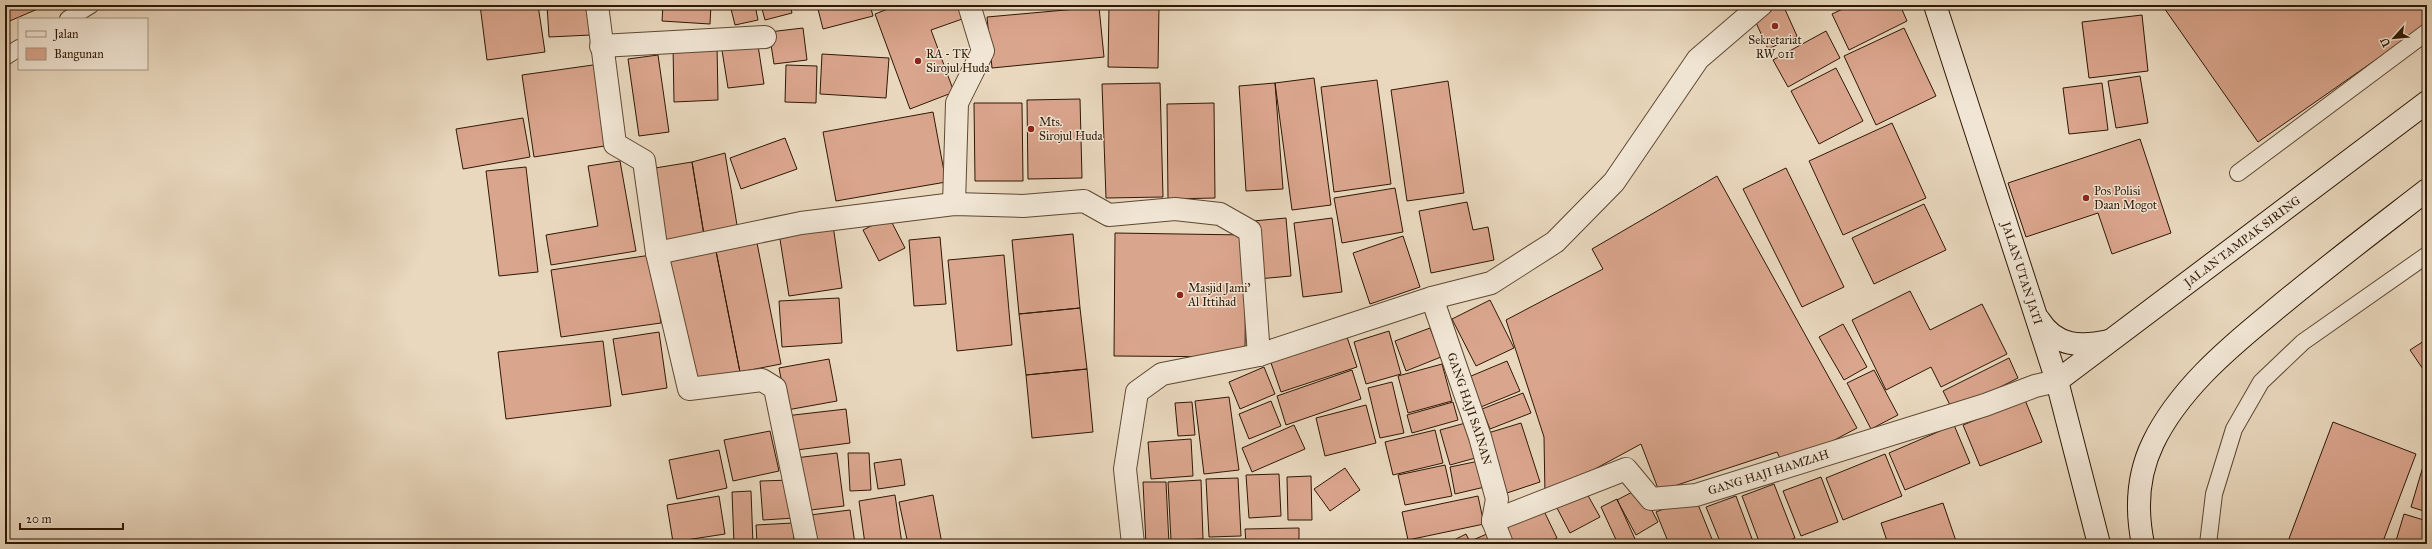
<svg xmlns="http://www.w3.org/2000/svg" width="2432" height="549" font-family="'IM FELL Great Primer',serif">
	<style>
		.building { fill: #daa58d; stroke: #2f1805 }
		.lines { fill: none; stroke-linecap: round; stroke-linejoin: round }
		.lane-casing { stroke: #5e4833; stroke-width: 18 }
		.street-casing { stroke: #5e4833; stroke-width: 24 }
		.secondary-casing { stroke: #2f1805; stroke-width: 24 }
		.lane { stroke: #f1e6d5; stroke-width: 16 }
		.street { stroke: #f1e6d5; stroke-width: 22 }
		.secondary { stroke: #f1e6d5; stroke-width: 22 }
		.poi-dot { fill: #8f2418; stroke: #f1e6d5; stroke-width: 1.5 }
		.labels { text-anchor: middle; stroke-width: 3; stroke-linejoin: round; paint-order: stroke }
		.poi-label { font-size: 12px; fill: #2f1805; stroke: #f1e6d5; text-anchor: start }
		.street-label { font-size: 12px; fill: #2f1805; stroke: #f1e6d5 }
	</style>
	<rect width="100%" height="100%" fill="#e9d8be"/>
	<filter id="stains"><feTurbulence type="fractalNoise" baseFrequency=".005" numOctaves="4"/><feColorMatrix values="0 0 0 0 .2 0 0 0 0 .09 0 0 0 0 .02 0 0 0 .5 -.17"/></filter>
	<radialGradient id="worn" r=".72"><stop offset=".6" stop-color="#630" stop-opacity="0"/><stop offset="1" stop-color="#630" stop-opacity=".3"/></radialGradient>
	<!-- building -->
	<path class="building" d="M5,5h42l-42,18z
		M480,5h58l7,47 -58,8z
		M547,5h42l2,30 -42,2z
		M663,5h48l-1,19 -48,-3z
		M730,5h25l3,15 -23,5z
		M761,5h29l2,8 -27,7z
		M817,5h53l3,11 -50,13z
		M898,5h66l4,12 -37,13 23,62 -44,17 -35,-95z
		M981,5h26l-25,3z
		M1779,5h4l14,31 -29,13 -15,-33z
		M1851,5h49l7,16 -58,29 -17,-36z
		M2162,5h265v19l-169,118z
		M1109,6l50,1 -1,61 -50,-1z
		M1099,7l5,50 -112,11 -5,-51z
		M2142,15l6,56 -59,7 -7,-56z
		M803,28l4,32 -33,4 -5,-32z
		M1904,28l32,68 -60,29 -32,-69z
		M5,29l4,10 -4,2z
		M1826,31l14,27 -52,29 -15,-27z
		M757,39l7,45 -36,4 -7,-44z
		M673,45h44l1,55 -44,2z
		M822,54l67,4 -3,40 -66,-4z
		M658,55l11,77 -30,4 -11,-77z
		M600,64l11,81 -77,12 -12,-82z
		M786,65l31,1 -1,37 -31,-1z
		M1836,68l27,53 -44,23 -28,-53z
		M2140,76l8,47 -32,5 -8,-47z
		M1314,78l17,127 -39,5 -17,-127z
		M1377,80l14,104 -57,8 -13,-105z
		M1448,81l16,112 -57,8 -16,-111z
		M1160,83l3,114 -57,1 -4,-114z
		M1275,83l8,106 -37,2 -7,-105z
		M2102,83l6,47 -39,4 -6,-46z
		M1080,99l2,79 -54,1 -1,-79z
		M974,103h48l1,78h-48z
		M1214,103l1,95 -47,1 -1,-95z
		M933,112l13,70 -110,19 -13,-69z
		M523,118l7,39 -67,12 -7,-40z
		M1892,123l34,75 -83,37 -34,-74z
		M785,138l12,31 -56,20 -11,-31z
		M2140,139l31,94 -59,21 -14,-41 -72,24 -18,-54z
		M725,153l13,78 -33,10 -13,-79z
		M620,161l16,90 -85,14 -5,-30 52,-9 -10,-60z
		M692,162l13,79 -43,6 -13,-78z
		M526,167l12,105 -39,4 -13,-105z
		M1786,168l58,119 -42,20 -59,-118z
		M1717,176l140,252 -73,39 -7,-15 -118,39 -18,-47 -96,52 -1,-59 -38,-117 97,-51 -11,-20z
		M1395,188l8,44 -61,11 -8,-45z
		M1467,202l6,28 15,-3 6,33 -63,13 -12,-62z
		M1924,204l22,46 -72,34 -22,-46z
		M889,217l16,31 -26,13 -16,-31z
		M1286,218l5,58 -33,3 -5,-58z
		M1332,218l10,74 -39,5 -9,-74z
		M833,225l9,63 -53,8 -10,-63z
		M1115,233l131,2 -1,122 -131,-1z
		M1073,234l7,74 -61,6 -7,-74z
		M1403,236l17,51 -50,17 -17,-51z
		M940,237l6,67 -32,2 -5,-66z
		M757,243l24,121 -41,8 -24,-121z
		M716,251l24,121 -49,9 -23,-121z
		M651,255l10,68 -100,14 -10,-67z
		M1004,255l8,90 -55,6 -9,-91z
		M1910,291l20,39 52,-26 25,50 -66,33 -10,-20 -45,23 -34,-70z
		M839,298l3,45 -60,4 -3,-46z
		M1490,300l24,48 -38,18 -24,-47z
		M1080,308l7,61 -61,6 -7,-61z
		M1843,324l24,43 -23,13 -25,-43z
		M1430,328l11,29 -35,14 -11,-30z
		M1389,331l12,43 -35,10 -12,-42z
		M659,332l8,56 -45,7 -9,-56z
		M1346,334l11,33 -76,25 -11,-32z
		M2427,339v36l-17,-25z
		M603,341l8,65 -105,13 -8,-67z
		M2009,358l9,20 -65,33 -10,-20z
		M829,359l8,42 -50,9 -8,-42z
		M1507,361l13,30 -44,18 -12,-30z
		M1442,364l10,37 -44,12 -10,-37z
		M1264,367l11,27 -35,15 -11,-27z
		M1087,369l6,63 -61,6 -6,-63z
		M1352,370l9,29 -75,26 -9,-29z
		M1874,370l24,45 -27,14 -24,-46z
		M1392,382l12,51 -24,5 -12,-50z
		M1523,393l8,20 -41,16 -8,-20z
		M1229,397l10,73 -35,4 -9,-73z
		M2025,400l17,42 -62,24 -17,-41z
		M1271,401l10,25 -32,13 -10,-25z
		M1192,402l3,33 -17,1 -3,-33z
		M1453,402l5,18 -46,13 -5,-18z
		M1366,405l10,38 -51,13 -9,-38z
		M846,409l4,34 -61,8 -4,-35z
		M1469,422l10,35 -29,8 -10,-35z
		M2333,422l83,32 -34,90h-95z
		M1521,423l19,59 -33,11 -19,-60z
		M1294,425l11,24 -53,23 -10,-24z
		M1954,425l16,38 -65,27 -16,-37z
		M1435,430l8,33 -50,12 -8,-33z
		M770,431l9,40 -46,10 -9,-41z
		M1191,439l2,37 -42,3 -3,-37z
		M719,450l8,38 -50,11 -8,-39z
		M837,453l7,53 -42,5 -7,-53z
		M848,453h21l2,37 -21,1z
		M2427,453v59l-16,-5z
		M1885,454l17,42 -59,24 -17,-42z
		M901,459l4,26 -27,4 -4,-26z
		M1484,460l5,26 -34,8 -5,-27z
		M1445,465l7,31 -47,9 -7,-30z
		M1345,468l15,22 -30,21 -16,-22z
		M1279,474l2,42 -32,2 -3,-43z
		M1311,476l1,44h-24l-1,-43z
		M1821,477l17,45 -37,14 -18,-45z
		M1238,478l3,58 -32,1 -3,-58z
		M792,480l3,38 -32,2 -3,-39z
		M1201,480l2,59 -32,1 -3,-58z
		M1143,482h23l3,62h-23z
		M1774,484l21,54 -14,6h-21l-18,-48z
		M1640,488l18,34 -22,13 -19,-35z
		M751,491l2,53h-19l-2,-52z
		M1586,492l14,25 -30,16 -13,-25z
		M895,495l7,49h-37l-6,-43z
		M933,495l9,49h-34l-9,-42z
		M719,496l6,38 -52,8 -6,-37z
		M1478,496l6,28 -76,16 -6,-28z
		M1736,496l18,48h-33l-15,-37z
		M1695,497l19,47h-45l-13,-32z
		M1617,499l18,40 -10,5h-7l-17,-37z
		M1943,503l14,41h-69l-7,-21z
		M1543,509l14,29 -12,6h-37l-7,-14z
		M850,510l5,34h-41l-4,-29z
		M2404,514l23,7v23h-32z
		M793,523l1,21h-37l-1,-19z
		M1299,528v16h-53l-1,-15z
		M1489,533l5,11h-19l-2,-4z
		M1466,534l5,10h-25z
		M1236,541v3h-28z"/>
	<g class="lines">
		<defs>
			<path id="lane" d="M68,19l23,-14
				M5,57l14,-9
				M2238,173l189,-141
				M2208,544l6,-50 20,-65 27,-47 42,-40 124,-87"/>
			<g id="street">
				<path d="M597,5l18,139 29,17 13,92"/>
				<path d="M601,46l164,-9"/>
				<path d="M954,204l3,-101 26,-52 -14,-46"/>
				<path id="s1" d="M1432,298l48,139 17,62 -4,22"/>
				<path id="s2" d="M1493,521l133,-52 25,30 45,-4 289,-90 50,-19 22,-5"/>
				<path d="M1493,521l9,23"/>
				<path d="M807,544l-32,-156 -13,-8 -73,9 -32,-136 144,-30 153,-19 69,2 61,-5 25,14 66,-6 45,5 30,17 9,124"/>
				<path d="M1133,544l-8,-75 12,-77 25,-18 97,-19 173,-57 59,-15 64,-41 59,-60 84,-123 63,-54"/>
			</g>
			<g id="secondary">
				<path id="s3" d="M1935,5l122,376 42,163"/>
				<path d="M2039,320c17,27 42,27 70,21"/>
				<path id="s4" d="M2057,381l370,-279"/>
				<path d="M2143,544c-7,-34 -6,-68 10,-101 25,-52 73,-93 117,-129 51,-43 104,-83 157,-124"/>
			</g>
		</defs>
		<!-- lane casing -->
		<use href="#lane" class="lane-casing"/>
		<!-- street casing -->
		<use href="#street" class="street-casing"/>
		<!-- secondary casing -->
		<use href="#secondary" class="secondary-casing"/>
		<!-- lane -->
		<use href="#lane" class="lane"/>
		<!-- street -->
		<use href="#street" class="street"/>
		<!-- secondary -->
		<use href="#secondary" class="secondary"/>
	</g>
	<!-- markers -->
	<g class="poi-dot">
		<circle cx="1775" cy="26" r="4"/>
		<circle cx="918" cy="61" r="4"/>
		<circle cx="1031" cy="129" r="4"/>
		<circle cx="2086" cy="198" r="4"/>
		<circle cx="1180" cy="295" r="4"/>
	</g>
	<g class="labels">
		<!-- poi labels -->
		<g class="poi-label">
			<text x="1775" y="44" text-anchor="middle">Sekretariat<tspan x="1775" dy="14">RW 011</tspan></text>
			<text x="926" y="58">RA - TK<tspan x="926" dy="14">Sirojul Huda</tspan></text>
			<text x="1039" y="126">Mts.<tspan x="1039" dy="14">Sirojul Huda</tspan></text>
			<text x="2094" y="195">Pos Polisi<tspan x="2094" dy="14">Daan Mogot</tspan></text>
			<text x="1188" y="292">Masjid Jami'<tspan x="1188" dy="14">Al Ittihad</tspan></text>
		</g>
		<!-- street labels -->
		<g class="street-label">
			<text dy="4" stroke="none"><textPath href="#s4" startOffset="232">JALAN TAMPAK SIRING</textPath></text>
			<text dy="4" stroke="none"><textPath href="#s3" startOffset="282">JALAN UTAN JATI</textPath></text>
			<text dy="4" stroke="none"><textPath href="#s1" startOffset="117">GANG HAJI SAINAN</textPath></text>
			<text dy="4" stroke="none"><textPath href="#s2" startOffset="303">GANG HAJI HAMZAH</textPath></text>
		</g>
	</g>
	<!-- margin -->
	<rect width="2432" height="549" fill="none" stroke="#e9d8be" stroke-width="20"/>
	<rect x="6" y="6" width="2420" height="537" fill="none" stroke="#2f1805" stroke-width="2"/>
	<rect x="10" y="10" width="2412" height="529" fill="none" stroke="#2f1805"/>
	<!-- legend -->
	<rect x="18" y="18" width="130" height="52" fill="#f1e6d5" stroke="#a39482"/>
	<rect x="26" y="31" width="20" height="6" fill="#f1e6d5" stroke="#a39482"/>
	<text x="54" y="38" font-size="12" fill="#2f1805">Jalan</text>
	<rect x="26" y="48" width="20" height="12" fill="#daa58d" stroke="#a39482"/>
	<text x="54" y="58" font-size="12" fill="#2f1805">Bangunan</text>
	<!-- north arrow -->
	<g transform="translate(2394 38) rotate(243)" stroke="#f1e6d5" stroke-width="3" paint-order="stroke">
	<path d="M0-3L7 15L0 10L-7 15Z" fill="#2f1805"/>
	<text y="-6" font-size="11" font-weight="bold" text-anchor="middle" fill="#2f1805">U</text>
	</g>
	<!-- scale -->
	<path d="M20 523v6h103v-6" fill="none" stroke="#2f1805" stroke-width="2"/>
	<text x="26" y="523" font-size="12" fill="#2f1805" stroke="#f1e6d5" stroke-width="3" paint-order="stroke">20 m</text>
	<rect width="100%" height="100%" filter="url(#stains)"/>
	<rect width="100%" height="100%" fill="url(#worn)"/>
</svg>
